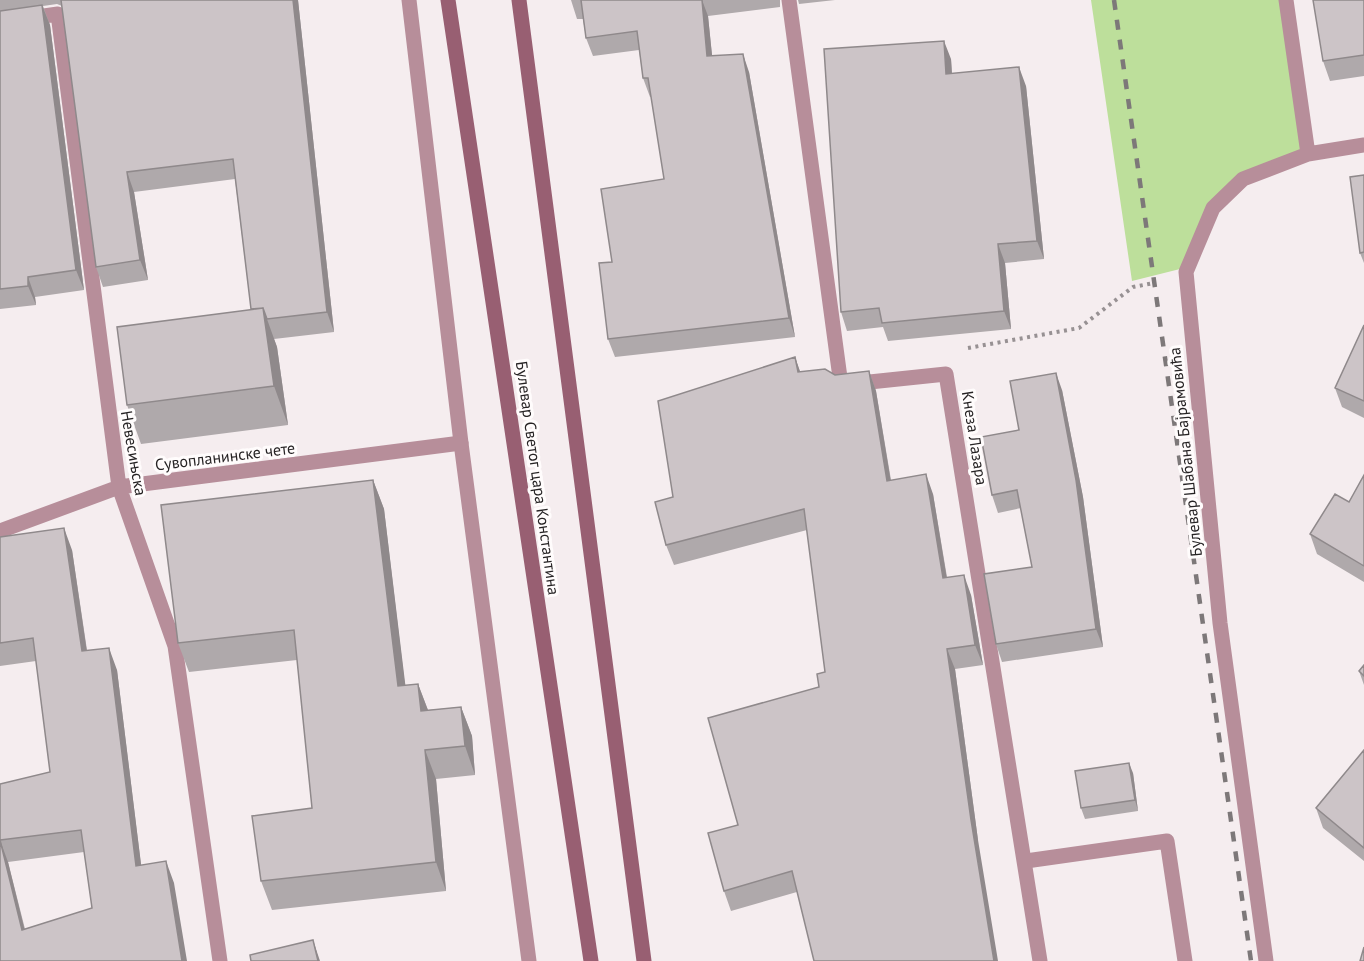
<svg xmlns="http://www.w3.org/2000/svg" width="1364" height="961" font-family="'PT Sans',sans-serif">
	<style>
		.green { fill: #bddf9b }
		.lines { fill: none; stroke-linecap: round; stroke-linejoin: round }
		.path { stroke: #979193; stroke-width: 4; stroke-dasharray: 3 4.5; stroke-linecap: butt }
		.service { stroke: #b78e9a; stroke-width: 15 }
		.minor { stroke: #b78e9a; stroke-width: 15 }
		.secondary { stroke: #985f72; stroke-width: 15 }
		.rail { stroke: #7d7879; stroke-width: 4.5; stroke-dasharray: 10 10; stroke-linecap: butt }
		.wall { fill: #afa9ab; fill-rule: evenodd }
		.shaded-wall { fill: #8f898b }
		.building { fill: #ccc4c7; stroke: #8f898b; stroke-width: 1.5; fill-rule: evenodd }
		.labels { text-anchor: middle; stroke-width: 6; stroke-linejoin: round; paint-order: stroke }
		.street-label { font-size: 16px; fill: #262324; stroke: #fffcfc }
	</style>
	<rect width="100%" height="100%" fill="#f5edef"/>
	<!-- green -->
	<path class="green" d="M1091,0h189l21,150 -59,25 -58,93 -52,13z"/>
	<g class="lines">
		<!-- path -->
		<path class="path" d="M968,348l111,-20 54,-41 21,-4"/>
		<!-- service -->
		<path class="service" d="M409,0l52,443 68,518"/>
		<!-- minor -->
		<path class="minor" d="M789,0l52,385 105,-11 94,587
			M1286,0l22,154
			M0,22l58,-8 61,473 56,159 45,315
			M0,531l119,-44 342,-44
			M1026,861l141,-20 18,120
			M1266,961l-46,-338 -34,-351 27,-64 30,-29 65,-25 56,-9"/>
		<!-- secondary -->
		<path class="secondary" d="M448,0l143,961
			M519,0l125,961"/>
		<!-- rail -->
		<path class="rail" d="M1114,0l137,961"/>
	</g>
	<!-- wall -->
	<path class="wall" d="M0,0h298l36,332 -60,7 3,8 11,78 -147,19 -14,-39 124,-96 -16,-130 -101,13 14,88 -45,7 -7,-20 -34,-261 -5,-2 -14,2 7,19 34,265 -49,7 1,8 -36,4z
		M571,0h209v7l-72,9 4,40 37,16 46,265 -180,20 -7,-18 4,-77 52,-83 -13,-82h-1l-7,-19 -4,-28 -46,6 -7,-18 -3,-19h-6z
		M798,0h37l-36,4z
		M1364,0v76l-34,5 -7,-20z
		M951,59l1,14 74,13 18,173 -39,4 6,66 -123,12 -5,-14 -36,4 -6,-19z
		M1364,175v88l-4,-10z
		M1364,325v93l-22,-11 -7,-19z
		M795,357l5,15 35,3 34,-4 7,20 15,89 42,14 14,83 24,18 12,70 -28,4 23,171 -247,71 -7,-20 14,-66 81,-138 6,-15 -18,-142 -133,35 -8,-20 7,-48z
		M1062,390l21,107 20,150 -101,15 -6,-18 36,-77 -11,-59 -23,5 -6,-18 27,-65z
		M1364,475v107l-47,-28 -7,-20 39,-32z
		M373,480l11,29 21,177 13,-2 10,26 33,-3 11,29 3,39 -39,4 10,112 -174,19 -11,-29 51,-73 -15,-148 -108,12 -11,-29z
		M0,537l72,13 15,100 30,20 24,195 33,18 -174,78v-177l50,-12 -14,-111 -36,5zM84,852l8,56 -67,21 -17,-67z
		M1364,665v20l-5,-14z
		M1364,750v111l-41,-33 -7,-20z
		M1133,773l5,38 -53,8 -4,-11z"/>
	<!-- shaded-wall -->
	<path class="shaded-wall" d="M293,0h5l36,332 -7,-20z
		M702,0l6,16 6,58 -7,-18z
		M42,5l8,20 34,265 -8,-20z
		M944,41l7,18 2,33 -7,-18z
		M743,54l6,18 46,265 -6,-19z
		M1019,67l7,19 18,173 -7,-18z
		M127,172l7,20 14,88 -8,-20z
		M998,244l7,19 6,66 -7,-18z
		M28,277l7,20 1,8 -8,-19z
		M263,308l14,39 11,78 -14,-39z
		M795,357l7,20 -4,-5z
		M869,371l7,20 18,110 -7,-20z
		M1056,373l6,17 21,107 20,150 -7,-18z
		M926,474l7,20 17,104 -7,-20z
		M373,480l11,29 25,206 -11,-29z
		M64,528l8,22 18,123 -8,-22z
		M964,575l7,20 12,70 -8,-20z
		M109,648l8,22 27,218 -8,-22z
		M947,649l8,20 23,171 20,121h-4l-23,-141z
		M418,684l11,29 -8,-2z
		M461,707l11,29 3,39 -10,-29z
		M425,750l11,29 10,112 -10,-29z
		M1129,763l4,10 5,38 -3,-11z
		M0,840l8,22 22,90 -8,-22z
		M166,861l8,22 13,78h-5z
		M313,940l7,21h-2z"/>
	<!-- building -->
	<path class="building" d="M61,0h232l34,312 -60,7 -4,-11 -12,1 -18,-150 -106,13 13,88 -44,7z
		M581,0h121l5,56 36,-2 46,264 -181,21 -9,-76 13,-1 -11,-73 63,-10 -16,-101h-5l-6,-47 -51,7z
		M1313,0h51v55l-41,6z
		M42,5l34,265 -48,7v9l-28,3v-278z
		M944,41l2,33 73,-7 18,174 -39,3 6,67 -122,12 -3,-15 -38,4 -17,-263z
		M1364,175v77l-4,1 -10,-76z
		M263,308l11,78 -147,19 -10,-78z
		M1364,325v76l-29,-13z
		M795,357l3,15 27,-3 10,6 34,-4 18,110 39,-7 17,104 21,-3 11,70 -28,4 24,171 23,141h-180l-22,-90 -68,20 -16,-58 30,-8 -30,-107 111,-31 -2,-13 8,-2 -21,-163 -138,36 -11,-43 18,-5 -15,-96z
		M1056,373l20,107 20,149 -100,15 -12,-70 48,-7 -15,-77 -25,5 -11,-58 38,-7 -9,-49z
		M1364,475v91l-54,-32 25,-40 14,8z
		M373,480l25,206 20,-2 3,27 40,-4 4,39 -40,4 11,112 -175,19 -9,-65 60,-8 -18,-178 -116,13 -17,-138z
		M64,528l18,123 27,-3 27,218 30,-5 16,100h-182v-177l50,-12 -17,-134 -33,5v-106zM81,830l11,78 -70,22 -22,-90z
		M1364,665v11l-5,-5z
		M1364,750v98l-48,-40z
		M1129,763l6,37 -54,8 -6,-37z
		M313,940l5,21h-67l-1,-6z
		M1364,947v14h-4z"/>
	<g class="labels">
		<!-- street labels -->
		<g class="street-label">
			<text transform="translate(975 438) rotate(81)" y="6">Кнеза Лазара</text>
			<text transform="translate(1185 452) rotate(-96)" y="6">Булевар Шабана Бајрамовића</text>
			<text transform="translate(134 453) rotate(80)" y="6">Невесињска</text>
			<text transform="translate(225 456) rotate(-7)" y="6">Сувопланинске чете</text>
			<text transform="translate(538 478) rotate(82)" y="6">Булевар Светог цара Константина</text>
		</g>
	</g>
</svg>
